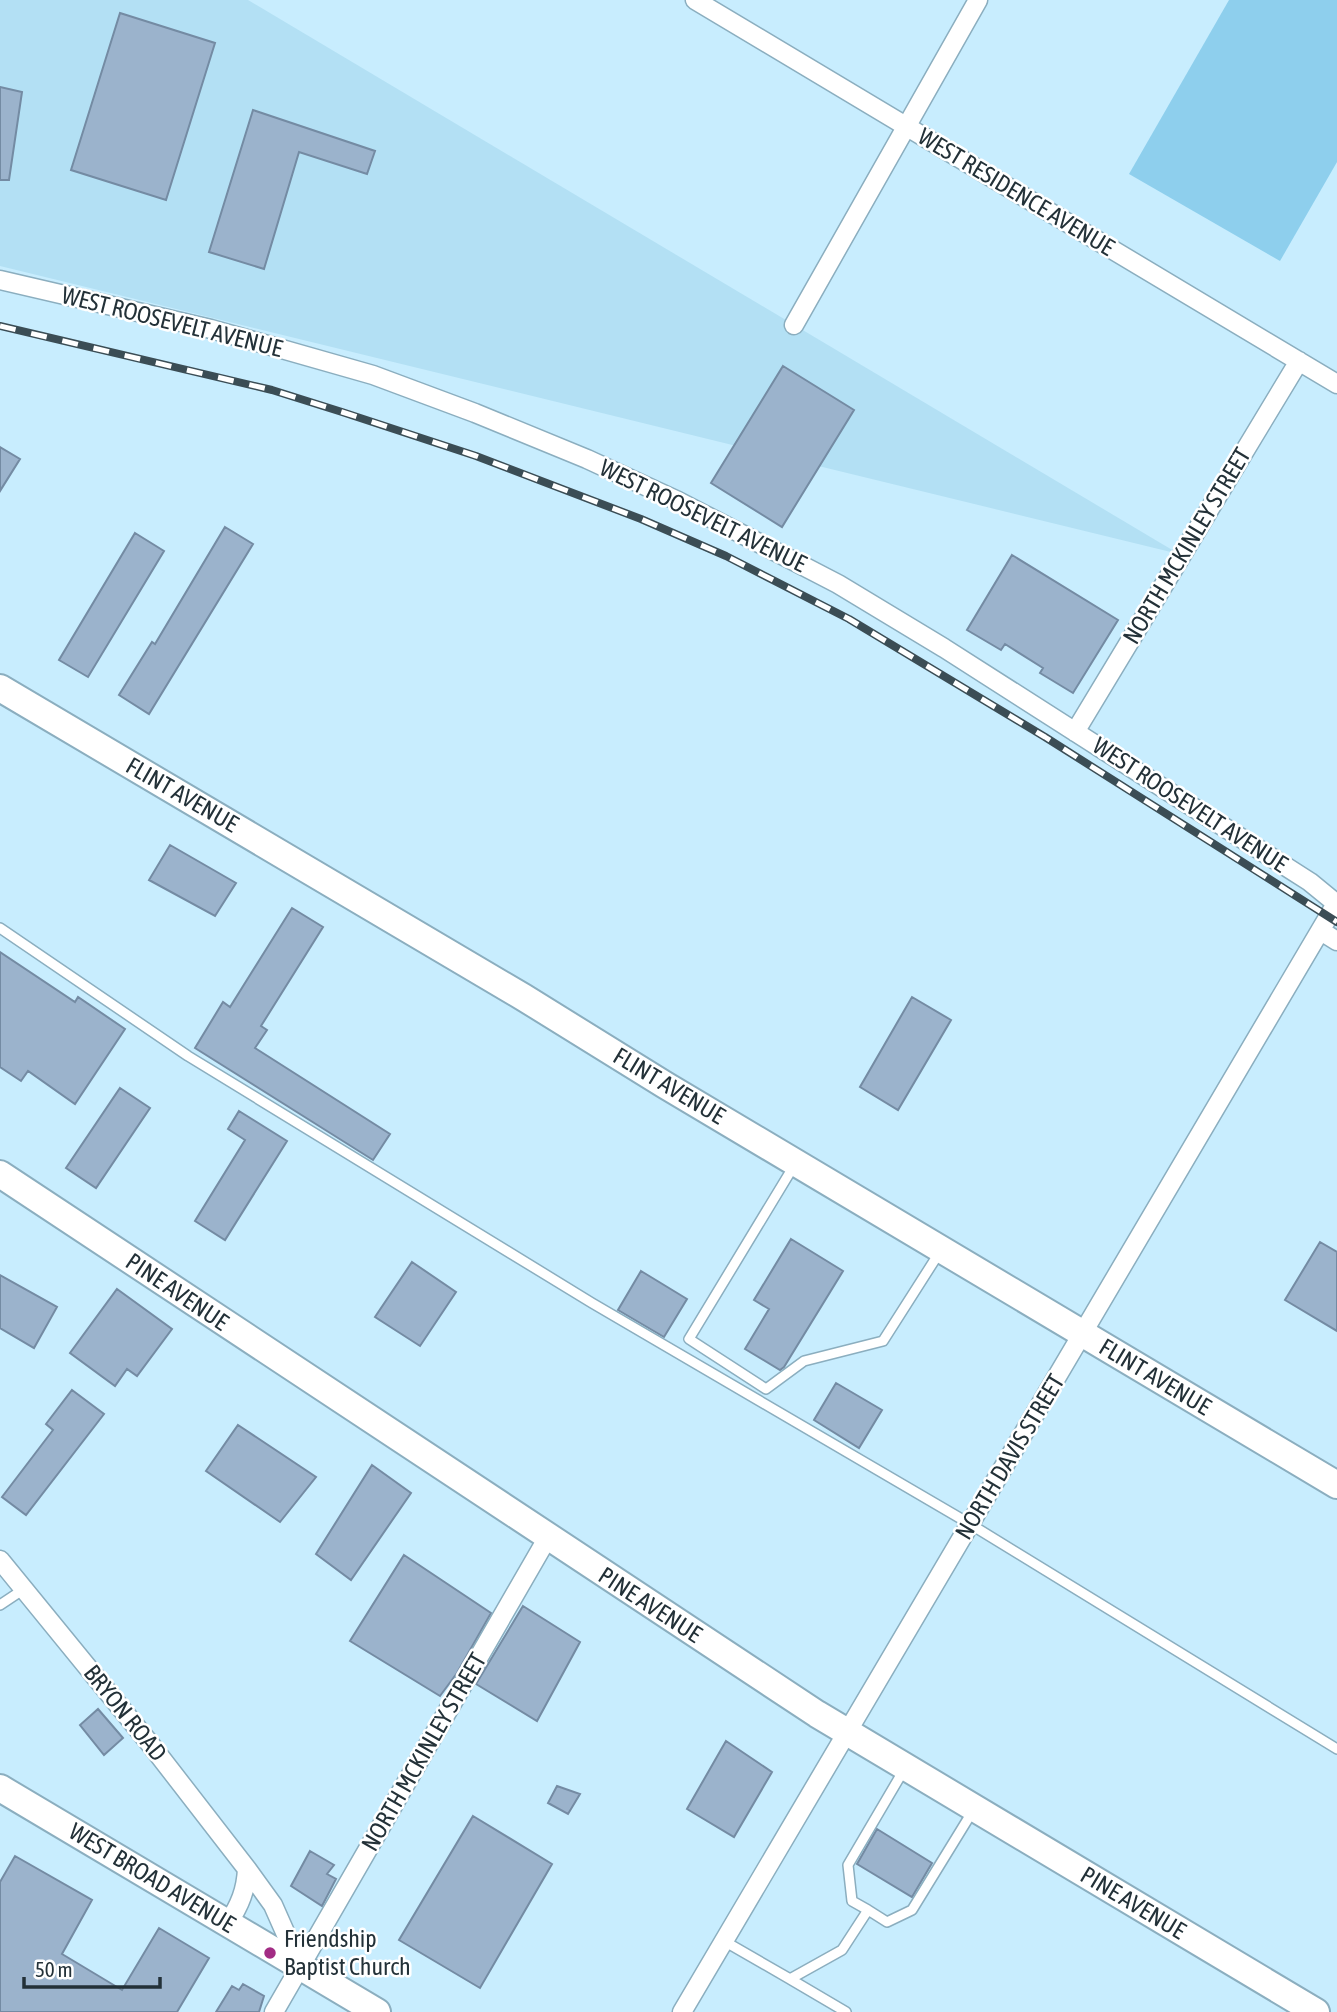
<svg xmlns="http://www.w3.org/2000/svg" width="1337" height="2012" font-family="'Asap Condensed',sans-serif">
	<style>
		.built { fill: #b3e0f4 }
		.green { fill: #8ecfed }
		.building { fill: #9bb3cc; stroke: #748ba3; stroke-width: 2 }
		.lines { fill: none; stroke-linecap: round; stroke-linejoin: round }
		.lane-casing { stroke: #8baebf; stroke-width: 12 }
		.street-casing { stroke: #8baebf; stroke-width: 21 }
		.secondary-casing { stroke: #8baebf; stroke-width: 30 }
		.lane { stroke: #fff; stroke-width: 9 }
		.street { stroke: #fff; stroke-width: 18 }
		.secondary { stroke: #fff; stroke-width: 26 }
		.rail-casing { stroke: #3b4d55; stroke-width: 8 }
		.rail { stroke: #fff; stroke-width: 5; stroke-dasharray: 16; stroke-linecap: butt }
		.poi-dot { fill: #a22c84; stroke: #fff; stroke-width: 2.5 }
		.labels { text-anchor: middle; stroke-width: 5; stroke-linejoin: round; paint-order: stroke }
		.street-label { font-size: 24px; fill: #233138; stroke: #fff }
		.poi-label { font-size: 24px; fill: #233138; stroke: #fff; text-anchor: start }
	</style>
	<rect width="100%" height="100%" fill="#c8edfe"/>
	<!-- built -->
	<path class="built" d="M0,0h248l931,554 -1179,-288z"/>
	<!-- green -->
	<path class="green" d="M1229,0h108v162l-57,99 -151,-87z"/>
	<!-- building -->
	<path class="building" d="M120,13l95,30 -49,157 -95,-30z
		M0,87l22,5 -13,88h-9z
		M253,110l122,41 -8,23 -68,-22 -35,117 -55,-17z
		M783,366l71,44 -72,117 -71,-44z
		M0,447l20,12 -20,32z
		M225,527l28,17 -104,170 -30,-19 33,-53 3,2z
		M135,533l29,18 -76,126 -29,-17z
		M1012,555l106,65 -45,73 -33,-20 3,-5 -38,-24 -4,6 -34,-20z
		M170,845l66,38 -21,33 -66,-36z
		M292,908l31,19 -62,99 6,4 -12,18 135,86 -17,26 -178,-112 28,-46 7,5z
		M0,952l75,50 3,-5 47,32 -50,75 -47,-33 -7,10 -21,-14z
		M912,997l39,23 -53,90 -38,-23z
		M120,1088l30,20 -54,80 -30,-20z
		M239,1111l48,30 -62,99 -30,-19 50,-81 -17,-11z
		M791,1239l52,32 -59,96 -4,3 -35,-21 24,-40 -15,-9z
		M1320,1242l17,10v79l-52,-31z
		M412,1262l44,30 -36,54 -45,-29z
		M641,1271l46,28 -23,38 -46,-27z
		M0,1275l57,32 -23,41 -34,-20z
		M117,1289l55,40 -35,47 -10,-7 -12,17 -45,-33z
		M836,1383l46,27 -23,38 -45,-28z
		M72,1390l32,24 -78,101 -24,-18 51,-67 -7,-6z
		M238,1425l78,52 -36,45 -74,-51z
		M372,1465l39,28 -60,87 -35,-26z
		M404,1555l87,58 -34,60 -17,23 -90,-55z
		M523,1606l57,36 -43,79 -61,-37z
		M98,1709l25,29 -19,17 -24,-30z
		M726,1741l46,31 -38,65 -47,-28z
		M557,1786l23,8 -12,20 -20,-11z
		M473,1816l79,48 -72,124 -81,-48z
		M877,1829l55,34 -20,34 -55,-33z
		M310,1851l24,14 -7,9 9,5 -14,27 -31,-20z
		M15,1856l77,44 -30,54 60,36 37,-62 50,30 -32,54h-177v-130z
		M243,1984l21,12 -5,16h-43l16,-26 7,4z"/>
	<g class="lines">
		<defs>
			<path id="lane" d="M0,928l188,128 404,247 378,221 367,225
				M795,1164l-106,175 77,50 38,-28 79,-20 58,-91
				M0,1605l24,-16
				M868,1910l-16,-9 -4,-36 57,-97
				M724,1941l66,38 52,-29 26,-40 19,12 25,-12 62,-101
				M790,1979l56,33"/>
			<path id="street" d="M695,0l642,384
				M0,280l211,49 162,46 102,38 112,46 91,42 160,83 106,64 366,234 27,22
				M794,325l184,-325
				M1075,732l224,-371
				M1321,931l16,10
				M0,1560l151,185 96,124 26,36 27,61
				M228,1923c12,-18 18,-33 19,-54
				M274,2012l274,-475
				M682,2012l655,-1110"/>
			<path id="secondary" d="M0,688l523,309 142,88 672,400
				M0,1174l817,540 499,298
				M0,1788l377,224"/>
		</defs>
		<!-- lane casing -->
		<use href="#lane" class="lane-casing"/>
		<!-- street casing -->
		<use href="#street" class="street-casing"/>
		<!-- secondary casing -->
		<use href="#secondary" class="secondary-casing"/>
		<!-- lane -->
		<use href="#lane" class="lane"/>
		<!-- street -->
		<use href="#street" class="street"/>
		<!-- secondary -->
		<use href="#secondary" class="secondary"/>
		<defs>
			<path id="rail" d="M0,326l272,64 70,22 134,44 165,63 85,37 123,63 196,118 292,185"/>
		</defs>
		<!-- rail casing -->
		<use href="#rail" class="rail-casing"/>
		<!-- rail -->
		<use href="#rail" class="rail"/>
	</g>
	<!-- markers -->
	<circle class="poi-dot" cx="270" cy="1953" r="7"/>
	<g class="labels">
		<!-- street labels -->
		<g class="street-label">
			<text transform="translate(1016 192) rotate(31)" y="8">WEST RESIDENCE AVENUE</text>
			<text transform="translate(172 322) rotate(14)" y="8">WEST ROOSEVELT AVENUE</text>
			<text transform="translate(703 516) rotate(26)" y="8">WEST ROOSEVELT AVENUE</text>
			<text transform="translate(1187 546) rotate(-59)" y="8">NORTH MCKINLEY STREET</text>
			<text transform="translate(182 795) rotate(30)" y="8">FLINT AVENUE</text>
			<text transform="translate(1190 805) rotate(33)" y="8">WEST ROOSEVELT AVENUE</text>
			<text transform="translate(669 1086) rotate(31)" y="8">FLINT AVENUE</text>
			<text transform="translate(177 1292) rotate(34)" y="8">PINE AVENUE</text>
			<text transform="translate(1155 1377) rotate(31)" y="8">FLINT AVENUE</text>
			<text transform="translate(1010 1457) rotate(-59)" y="8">NORTH DAVIS STREET</text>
			<text transform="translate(650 1605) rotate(33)" y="8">PINE AVENUE</text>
			<text transform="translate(125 1713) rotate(51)" y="8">BRYON ROAD</text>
			<text transform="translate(424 1752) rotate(-60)" y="8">NORTH MCKINLEY STREET</text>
			<text transform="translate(152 1878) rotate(31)" y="8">WEST BROAD AVENUE</text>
			<text transform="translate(1133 1903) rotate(31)" y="8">PINE AVENUE</text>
		</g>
		<!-- poi labels -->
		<g class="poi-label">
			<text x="284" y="1947">Friendship<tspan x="284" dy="28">Baptist Church</tspan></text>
		</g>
	</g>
	<!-- scale -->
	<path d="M24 1977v10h136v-10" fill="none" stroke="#233138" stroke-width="3.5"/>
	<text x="35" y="1977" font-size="21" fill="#233138" stroke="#ffffff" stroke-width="5" paint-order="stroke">50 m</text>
</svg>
